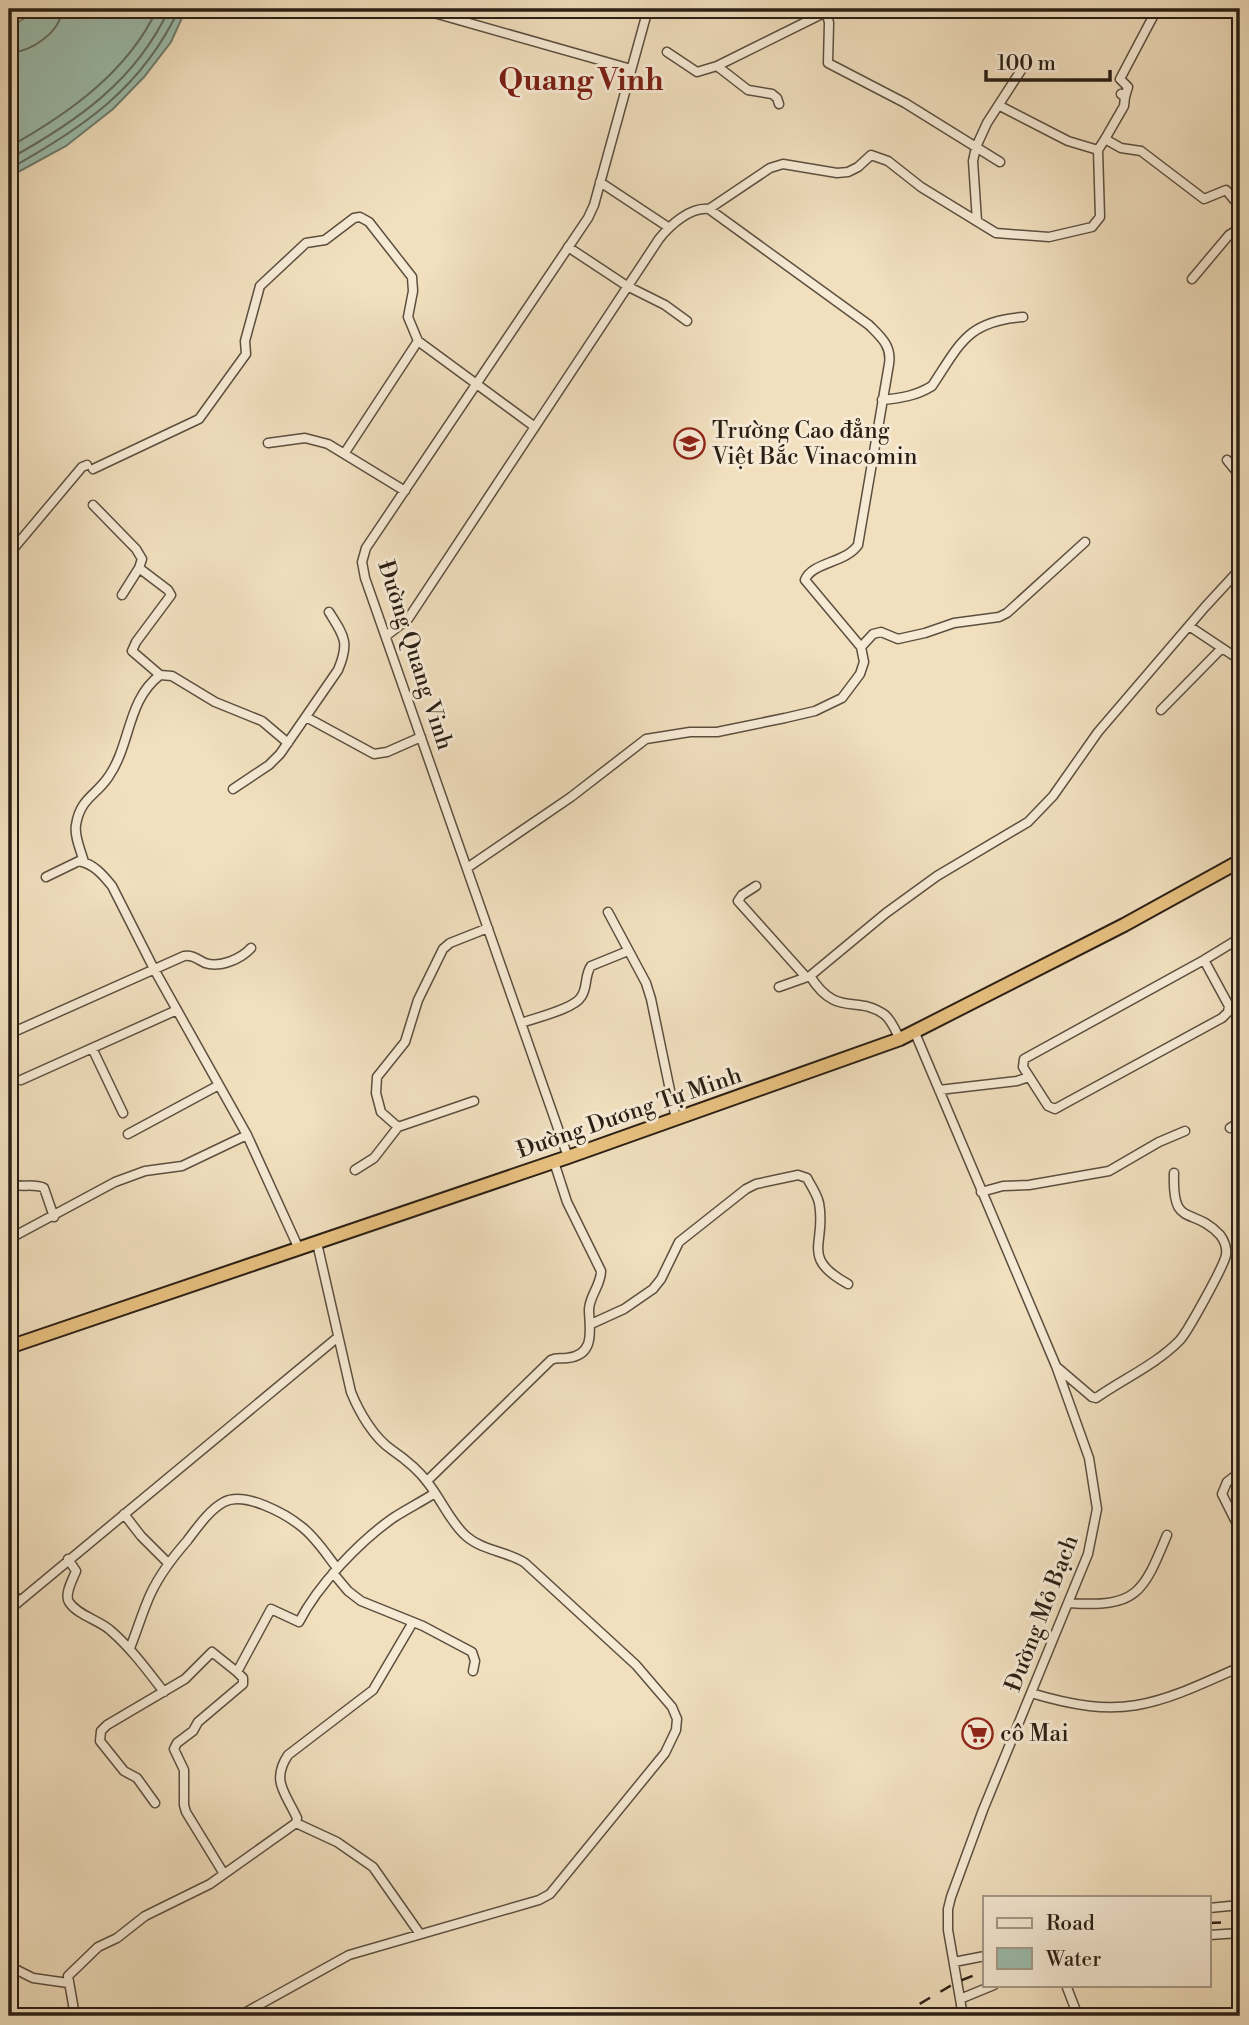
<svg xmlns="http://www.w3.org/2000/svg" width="1249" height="2025" font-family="'Libre Bodoni',serif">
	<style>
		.water { fill: #9bbdad; stroke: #6e7e70; stroke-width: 2 }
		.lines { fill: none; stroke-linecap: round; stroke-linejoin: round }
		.shore { stroke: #626e61; stroke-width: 2 }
		.minor-casing { stroke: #5c4f3f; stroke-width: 11 }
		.highway-casing { stroke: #2a1f15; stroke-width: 16 }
		.minor { stroke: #f6ead5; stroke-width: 8 }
		.highway { stroke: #e8c07f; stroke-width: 12 }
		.rail { stroke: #2a1f15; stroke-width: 2.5; stroke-dasharray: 12 12; stroke-linecap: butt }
		.labels { text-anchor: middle; stroke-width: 6; stroke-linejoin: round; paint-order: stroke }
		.poi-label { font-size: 23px; fill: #2a1f15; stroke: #f6ead5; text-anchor: start }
		.street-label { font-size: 23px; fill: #2a1f15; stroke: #f6ead5 }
		.district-label { font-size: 30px; font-weight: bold; fill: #7a1f14; stroke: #f6ead5 }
	</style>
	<rect width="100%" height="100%" fill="#f1dfbe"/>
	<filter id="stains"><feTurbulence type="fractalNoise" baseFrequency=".00286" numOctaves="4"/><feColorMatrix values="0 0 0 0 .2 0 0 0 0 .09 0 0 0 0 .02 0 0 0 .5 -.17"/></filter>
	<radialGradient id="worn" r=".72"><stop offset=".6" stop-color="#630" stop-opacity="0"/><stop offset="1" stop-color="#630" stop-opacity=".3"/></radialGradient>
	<!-- water -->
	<path class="water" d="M39,9h147l-15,33 -27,35 -31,32 -47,37 -57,31v-149z"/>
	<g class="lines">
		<!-- shore -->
		<path class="shore" d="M9,53c22,-1 52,-21 53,-44
			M9,147c59,-33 119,-75 148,-138
			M9,159c67,-37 127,-78 160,-150
			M9,169c74,-41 133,-81 170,-160"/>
		<defs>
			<path id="minor" d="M826,9l3,14 -1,40 77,40 95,59
				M434,13l197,56
				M667,52l30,20 20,-6 31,24 24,4 5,4 2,6
				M717,66l115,-57
				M1125,97l3,-10 -8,-8 37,-70
				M1000,106l68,35 30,9
				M1105,139l19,-33 1,-9 -4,-3
				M600,182l68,45
				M709,209l61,-41 13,-4 54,9 11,-1 10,-5 13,-12 17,6 33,26 75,46 53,4 43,-10 8,-10 -2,-67 7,-11 16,9 20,3 63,48 22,-9 14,17
				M977,221l-4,-60 3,-14 11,-24 40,-62
				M568,247l59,39 38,19 22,16
				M1192,279l37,-44 11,-7
				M882,400c19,-2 34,-4 50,-14 28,-42 35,-65 91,-69
				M268,443l37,-5 23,6 77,47
				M344,454l74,-113
				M1227,460l13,16
				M93,469l106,-50 47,-65 -1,-13 15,-55 46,-43 19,-3 29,-22 6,-1 9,5 43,55 1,14 -5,26 10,24 117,86
				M93,505l43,44 6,10 -3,9 -17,27
				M9,554l73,-87 5,-2
				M139,568l29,22 3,5 -35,47 -4,9 28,24
				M1189,626l51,34
				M386,636l22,-17 251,-380c11,-14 31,-32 50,-30l160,116c12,12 23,21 20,39l-31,181c-12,18 -46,17 -53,35l56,67 3,15 -4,12 -18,24 -27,13 -30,7 -68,14h-27l-44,7 -75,58 -104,71
				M861,647l12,-13 8,-2 17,7 27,-6 29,-10 45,-6 8,-4 78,-71
				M1161,710l60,-61
				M306,717l68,37 13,-2 34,-15
				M233,789l36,-24 11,-11 58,-84c12,-28 6,-34 -9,-58
				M84,862c-3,-11 -10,-26 -8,-37 4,-27 21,-30 33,-49 22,-32 18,-76 51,-101l12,1 43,26 47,19 26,22
				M46,877l33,-16c15,3 24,14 33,25l42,83 93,166 52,114
				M756,886l-14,9 -4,6 68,76
				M608,912l38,71 5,16 25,120
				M1204,960l25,46 -1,6 -6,6 -158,86 -9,5 -7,-3 -25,-39 1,-8 180,-99 36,-22
				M810,976c27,43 47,18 75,39 7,6 11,17 15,24
				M779,987l31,-11 76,-63 51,-37 91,-54 25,-26 45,-64 107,-125 35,-38
				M521,1023c14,-5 53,-14 60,-26 7,-9 3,-21 10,-31l37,-15
				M915,1033l141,333 33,92 8,51 -9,45 -105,256 -32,87 -3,12v21l15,86
				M9,1034l175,-78c9,-1 13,3 21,7 15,5 36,-4 46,-15
				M92,1048l31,65
				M21,1080l156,-70
				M939,1090l78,-9 12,-4
				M398,1127l-17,-15 -5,-19 1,-16 28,-35 13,-42 25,-51 7,-6 38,-15
				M1230,1128l10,-6
				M128,1134l91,-49
				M568,1157l-203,-579 -3,-16 4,-14 222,-330 6,-13 54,-196
				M355,1170l19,-12 24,-31 76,-26
				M9,1184c12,4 25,-1 35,4l10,29
				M981,1192l22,-6 26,-1 80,-14 50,-29 26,-11
				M9,1239l106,-57 30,-11 37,-5 65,-31
				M591,1324l33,-15 29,-20 8,-10 18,-37 67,-53 10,-5 42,-9 9,3c4,8 10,16 12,25 8,41 -20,54 29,81
				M1058,1368l34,29 4,1c27,-19 61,-34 84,-58 8,-9 44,-74 46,-85 1,-7 -2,-15 -6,-20 -28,-30 -48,-5 -46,-62
				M9,1423h3
				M1240,1472l-13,10 -5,12 18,36
				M427,1481l124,-121c6,-3 9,-1 16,-2 30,-3 22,-31 22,-49 1,-14 12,-24 12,-38l-34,-69 -13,-40
				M124,1514l17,22 27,27
				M68,1559l8,12c-3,8 -12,23 -7,31 8,13 30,18 41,28 21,18 37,40 54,62
				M333,1573l15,18 13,10 62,25 49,26 3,9 -2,10
				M9,1589l9,11
				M1069,1603c68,5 74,-10 98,-68
				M9,1610l329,-273
				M130,1648c7,-17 13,-38 21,-55 9,-19 22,-36 36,-52 10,-13 22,-31 37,-39 21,-11 62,12 78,25 14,11 24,27 35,41
				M1031,1693c93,28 124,12 209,-26
				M155,1803l-18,-25 -13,-7 -24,-30 1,-10 6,-6 78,-46 27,-27 25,20 34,-63 28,13c19,-37 60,-80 94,-104 14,-9 28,-16 42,-25
				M296,1823l41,19 36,25 47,67
				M224,1874l-38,-62 -2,-7v-35l-10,-21 3,-6 16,-12 5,-9 45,-38v-6l-6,-6
				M1209,1908l31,-3
				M1209,1935l31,-2
				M954,1962l31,-6
				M9,1966l24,12 35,5
				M1066,1985l12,31
				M960,1999l34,-14
				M75,2016l-7,-40 30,-29 19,-9 28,-22 65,-32 86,-61 1,-5c-12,-26 -26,-37 -9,-63l85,-65 40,-68
				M239,2016l110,-61 190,-55 11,-6 115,-141 11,-23 1,-11 -5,-12 -36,-42 -111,-102c-18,-12 -42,-12 -59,-27 -16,-14 -25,-37 -38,-53 -10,-14 -23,-24 -36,-33 -18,-12 -33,-38 -41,-58l-34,-149"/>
			<path id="highway" d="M9,1347l559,-190 332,-118 224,-114 116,-64"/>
		</defs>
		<!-- minor casing -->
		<use href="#minor" class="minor-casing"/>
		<!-- highway casing -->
		<use href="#highway" class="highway-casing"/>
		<!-- minor -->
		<use href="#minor" class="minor"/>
		<!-- highway -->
		<use href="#highway" class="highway"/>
		<!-- rail -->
		<path class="rail" d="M1209,1923l31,-1
			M899,2016l58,-34 28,-11"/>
	</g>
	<!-- icons -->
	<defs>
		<symbol id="university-ring" viewBox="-11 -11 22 22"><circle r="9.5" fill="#f6ead5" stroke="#8f2418" stroke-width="1.5"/><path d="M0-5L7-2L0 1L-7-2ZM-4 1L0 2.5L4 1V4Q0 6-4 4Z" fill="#8f2418"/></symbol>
		<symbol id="supermarket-ring" viewBox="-11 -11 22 22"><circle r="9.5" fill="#f6ead5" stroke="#8f2418" stroke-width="1.5"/><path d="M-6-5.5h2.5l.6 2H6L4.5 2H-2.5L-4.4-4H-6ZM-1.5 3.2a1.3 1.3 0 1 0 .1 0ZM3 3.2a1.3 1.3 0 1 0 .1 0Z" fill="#8f2418"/></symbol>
	</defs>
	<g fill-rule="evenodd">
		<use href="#university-ring" x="672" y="426" width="35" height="35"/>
		<use href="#supermarket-ring" x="960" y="1716" width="35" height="35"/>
	</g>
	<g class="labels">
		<!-- poi labels -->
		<g class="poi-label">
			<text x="712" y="438">Trường Cao đẳng<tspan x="712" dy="26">Việt Bắc Vinacomin</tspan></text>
			<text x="1000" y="1741">cô Mai</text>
		</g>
		<!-- street labels -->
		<g class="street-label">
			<text transform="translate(416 655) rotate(72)" y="8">Đường Quang Vinh</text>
			<text transform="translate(629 1112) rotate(-19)" y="8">Đường Dương Tự Minh</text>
			<text transform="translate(1041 1613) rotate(-69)" y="8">Đường Mỏ Bạch</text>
		</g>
		<!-- district labels -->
		<g class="district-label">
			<text x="581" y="90">Quang Vinh</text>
		</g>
	</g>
	<!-- margin -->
	<rect width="1249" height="2025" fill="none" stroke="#f1dfbe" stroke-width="35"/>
	<rect x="10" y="10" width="1228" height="2004" fill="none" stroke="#2a1f15" stroke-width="3.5"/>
	<rect x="18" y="18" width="1214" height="1990" fill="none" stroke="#2a1f15" stroke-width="2"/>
	<!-- legend -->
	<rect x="983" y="1896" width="228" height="91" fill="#f6ead5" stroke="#a49988" stroke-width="2"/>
	<rect x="997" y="1918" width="35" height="10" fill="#f6ead5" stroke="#a49988" stroke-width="2"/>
	<text x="1046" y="1930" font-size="21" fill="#2a1f15">Road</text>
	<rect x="997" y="1948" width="35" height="21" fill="#9bbdad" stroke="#a49988" stroke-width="2"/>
	<text x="1046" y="1966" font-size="21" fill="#2a1f15">Water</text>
	<!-- scale -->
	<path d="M986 70v10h124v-10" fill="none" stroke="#2a1f15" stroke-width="3.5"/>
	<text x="997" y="70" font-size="21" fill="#2a1f15" stroke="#f6ead5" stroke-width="5" paint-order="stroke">100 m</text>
	<rect width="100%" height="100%" filter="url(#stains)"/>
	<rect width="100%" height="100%" fill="url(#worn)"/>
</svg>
